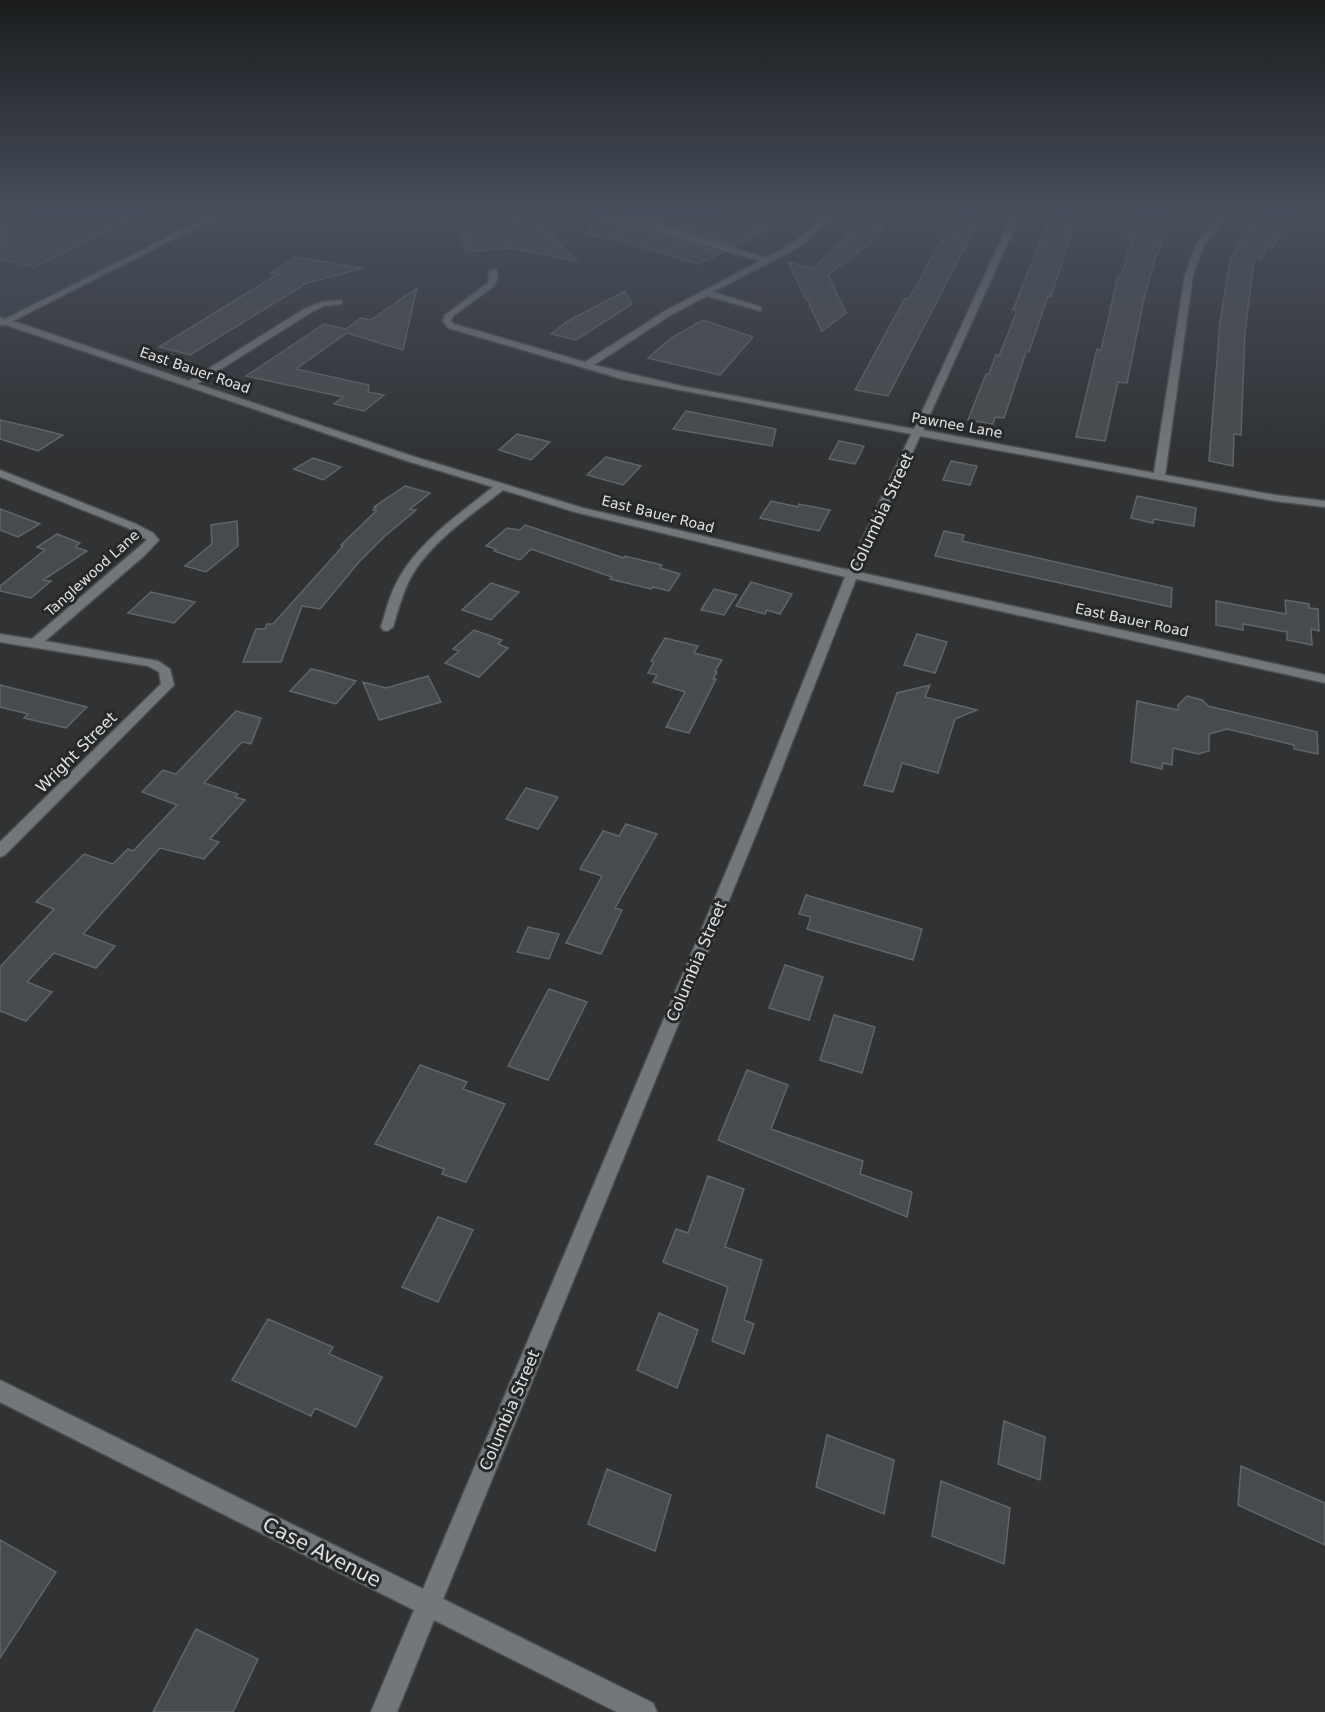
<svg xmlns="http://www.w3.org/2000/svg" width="1325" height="1712" font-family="'DejaVu Sans',sans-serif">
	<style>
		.built { fill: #333c41 }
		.building { fill: #484b4d; stroke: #626567; stroke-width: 1.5 }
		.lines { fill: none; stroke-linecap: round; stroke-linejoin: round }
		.minor-casing { stroke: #4c4e4f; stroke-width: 3 }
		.minor { fill: #747779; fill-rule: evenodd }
		.labels { text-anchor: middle; stroke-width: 6; stroke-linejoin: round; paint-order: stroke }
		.far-street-label { font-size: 14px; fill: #dfe1e2; stroke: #26282a }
		.street-label { font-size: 16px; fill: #dfe1e2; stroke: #26282a }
		.near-street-label { font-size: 20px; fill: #dfe1e2; stroke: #26282a }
	</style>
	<rect width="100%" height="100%" fill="#303234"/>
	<!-- built -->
	<path class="built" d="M0,214h217l-213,107 -4,-2z"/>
	<!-- building -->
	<path class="building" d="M34,214h110l-110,53 -34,-8v-42l20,3z
		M494,214l41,5 42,42 -68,-13 -43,4 -4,-16z
		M590,214l3,2 129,37 -24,11 -81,-24 -29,-5z
		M619,214h92l60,14 -36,18 -77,-24z
		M962,214h20l-94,182 -33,-6 50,-92 4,1 26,-48 10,-15 5,1z
		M1051,214h26l-26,83 -3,-1 -19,56h-3l-22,66 -9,-1 -2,7 -25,-4 18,-46h3l7,-19 3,1 18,-45 -4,-1z
		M1135,214h39l-6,8 8,1 -13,17 -8,20 -10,34 -18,89 -9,-1 -13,59 -29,-4 21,-88 4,1 17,-74 3,1 11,-38 -10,-2z
		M1260,214h32l-19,33 -6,-1 -6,14 -7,-1 -9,73 -4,103 -7,-1 -1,32 -24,-5 11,-139 10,-61 9,-18z
		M862,222l23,3 -15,19 -42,31 18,38 -24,18 -13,-27 1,-2 -4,-3 -18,-37 25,7z
		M295,257l68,11 -56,15 -117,72 -31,-8 119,-73 -7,-1z
		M417,288l-14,62 -56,-17 -51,36 73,16 -1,7 16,3 -20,16 -30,-7 9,-7 -97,-21 78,-52 22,5 15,-11 10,2z
		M625,291l7,13 -56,36 -25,-6 17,-13z
		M703,320l50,17 -33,38 -72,-17 23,-20z
		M686,411l90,18 -4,17 -99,-17z
		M0,420l35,8 28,7 -25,16 -38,-12z
		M517,434l33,8 -19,18 -32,-10z
		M839,441l25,5 -9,18 -26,-5z
		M606,457l35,9 -18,19 -36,-10z
		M313,458l28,9 -18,13 -29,-11z
		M951,461l26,5 -7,19 -27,-5z
		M405,486l25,7 -20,16 6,1 -31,26 -26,26 -39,47 -18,-3 -21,56h-38l13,-33h9l2,-5h6l70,-78 -2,-1 35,-34 -3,-1 3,-2 -2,-1z
		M1137,496l59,12 -2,18 -40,-7 -1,4 -22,-5z
		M771,501l27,6 1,-3 31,6 -11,21 -59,-13z
		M0,509l40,15 -22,13 -18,-7z
		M237,521l1,25 -32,26 -21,-6 27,-22 -1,-19z
		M525,525l99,33 1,-2 37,9 -2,3 20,6 -11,17 -16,-4 -2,2 -41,-10 2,-2 -81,-28 -11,11 -26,-9 2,-2 -10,-3 21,-18 13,2z
		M944,531l20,4 -2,6 210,47 -1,19 -236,-51z
		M57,534l23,9 -5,4 12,4 -44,29 8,1 -20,17 -31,-7v-5l45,-36 -8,-3z
		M751,582l41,12 -12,20 -13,-4 -2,4 -29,-8z
		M491,583l28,9 -28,28 -29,-10z
		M714,589l23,6 -13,20 -23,-5z
		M151,592l44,10 -21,21 -46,-10z
		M1285,600l24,4v4l9,1 1,22 -8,-2 1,16 -25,-5v-8l-44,-8v6l-27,-5v-24l70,13z
		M474,630l28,10 -4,4 10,4 -29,29 -34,-14 14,-12 -6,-2z
		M917,634l30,8 -12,31 -31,-8z
		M665,638l33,8 -4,7 28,7 -7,11 2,1 -4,7h3l-27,54 -23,-6 19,-35 -32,-10 4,-7 -9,-2 6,-11 -3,-1z
		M311,669l10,2 35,10 -20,23 -46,-13z
		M428,676l13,26 -62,18 -16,-38 23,6z
		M0,685l87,22 -21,21 -42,-10 4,-4 -28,-7z
		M930,685l-5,12 52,13 -22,9 -17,54 -36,-10 -9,29 -29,-7 33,-92z
		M1187,696l15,4 6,6 109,26 1,22 -24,-5v-4l-67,-16 -18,5v17l-11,3 -25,-6 -1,17 -9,-2 -1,6 -31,-7 6,-61 41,9v-5z
		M236,711l25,7 -10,26 -9,-2 -38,41 34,11 -3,3 10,3 -35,39 9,3 -15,17 -44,-11 -77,86 32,12 -19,22 -42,-15 -27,29 25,10 -26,29 -26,-10v-44l54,-58 -18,-7 48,-48 29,10 15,-15 5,2 44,-46 -35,-13 21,-22 13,4z
		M526,788l32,9 -20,32 -32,-10z
		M626,824l31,10 -42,74 7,2 -21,44 -35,-11 36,-67 -22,-7 23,-38 16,5z
		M806,895l116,34 -9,31 -106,-31 4,-12 -12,-3z
		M528,927l31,7 -10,25 -32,-7z
		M785,965l38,12 -14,43 -40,-12z
		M549,989l38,13 -39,78 -40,-14z
		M834,1015l41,12 -13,46 -42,-13z
		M420,1065l47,17 -4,7 42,15 -39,78 -24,-8 2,-5 -69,-25z
		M747,1070l41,15 -17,44 92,32 -3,13 52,18 -5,25 -189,-77z
		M708,1176l36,13 -19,58 37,13 -18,60 10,4 -10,30 -32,-13 16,-54 -65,-25 13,-33 12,4z
		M438,1217l35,13 -35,72 -36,-15z
		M659,1313l39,17 -21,58 -40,-18z
		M268,1319l65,28 -4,7 53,23 -26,50 -41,-19 -4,8 -79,-36z
		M1004,1421l41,16 -5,43 -42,-16z
		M827,1435l67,25 -10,54 -68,-27z
		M1241,1466l84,37v42l-87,-40z
		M607,1469l64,26 -16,56 -67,-27z
		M941,1481l69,27 -6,56 -72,-28z
		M0,1540l56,32 -56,86z
		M196,1629l62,30 -25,53h-80z"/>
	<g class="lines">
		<defs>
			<path id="minor" d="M213,214h10l-210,107 176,60 115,-72 18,-7 20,-2v4l-18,2 -14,7 -113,71 218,73 168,51 265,62 63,-136 -289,-55 -174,-51 -5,-7 2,-6 43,-32 1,-12 7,-2 2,8 -4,9 -41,30 -2,5 3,3 131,38 80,-51 95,-50 -166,-47c49,0 124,30 172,44l27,-15 36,-29h8l-38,33 -86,45 48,15v4l-54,-15 -36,19 -77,50 92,22 228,42 99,-215h8l-98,216 231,43 31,-198 11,-30 23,-31h8l-23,31 -11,30 -28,200 110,20 50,6v6l-50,-6 -355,-65 -62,136 467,103v8l-469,-104 -95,243 -318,777 210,104 4,9h-40l-183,-92 -37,92h-26l43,-102 -414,-208v-22l423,209 324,-767 98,-245 -270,-65 -72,-22c-33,26 -73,52 -93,89 -8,15 -12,32 -17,48l-6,4 -4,-1 -2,-3c5,-16 9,-34 18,-49 21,-37 60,-64 94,-91l-86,-26 -401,-136h-6v-8l5,2z
				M0,470l136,54 17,9 6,7 -14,15 -100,86 113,20 12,8 4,16 -169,170 -5,2v-15l161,-158 -2,-12 -11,-6 -148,-24v-8l32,5 115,-99 -19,-12 -128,-51z"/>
		</defs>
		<!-- minor casing -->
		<use href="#minor" class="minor-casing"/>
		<!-- minor -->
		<use href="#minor" class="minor"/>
	</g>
	<!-- sky -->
	<linearGradient id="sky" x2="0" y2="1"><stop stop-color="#1a1c1d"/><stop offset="0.47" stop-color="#484f5c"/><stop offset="1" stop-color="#484f5c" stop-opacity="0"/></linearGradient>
	<rect width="1325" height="454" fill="url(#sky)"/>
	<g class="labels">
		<!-- far-street labels -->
		<g class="far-street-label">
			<text transform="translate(195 370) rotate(19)" y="5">East Bauer Road</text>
			<text transform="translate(957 425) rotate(10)" y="5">Pawnee Lane</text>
			<text transform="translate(658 514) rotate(14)" y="5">East Bauer Road</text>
			<text transform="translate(92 573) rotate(-42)" y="5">Tanglewood Lane</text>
			<text transform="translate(1132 620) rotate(12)" y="5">East Bauer Road</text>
		</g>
		<!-- street labels -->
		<g class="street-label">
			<text transform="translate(881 512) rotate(-65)" y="6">Columbia Street</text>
			<text transform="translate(76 752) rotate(-45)" y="6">Wright Street</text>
			<text transform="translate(696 961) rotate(-67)" y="6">Columbia Street</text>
			<text transform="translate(509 1410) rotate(-67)" y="6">Columbia Street</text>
		</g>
		<!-- near-street labels -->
		<g class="near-street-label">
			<text transform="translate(322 1552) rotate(27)" y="7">Case Avenue</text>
		</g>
	</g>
</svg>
